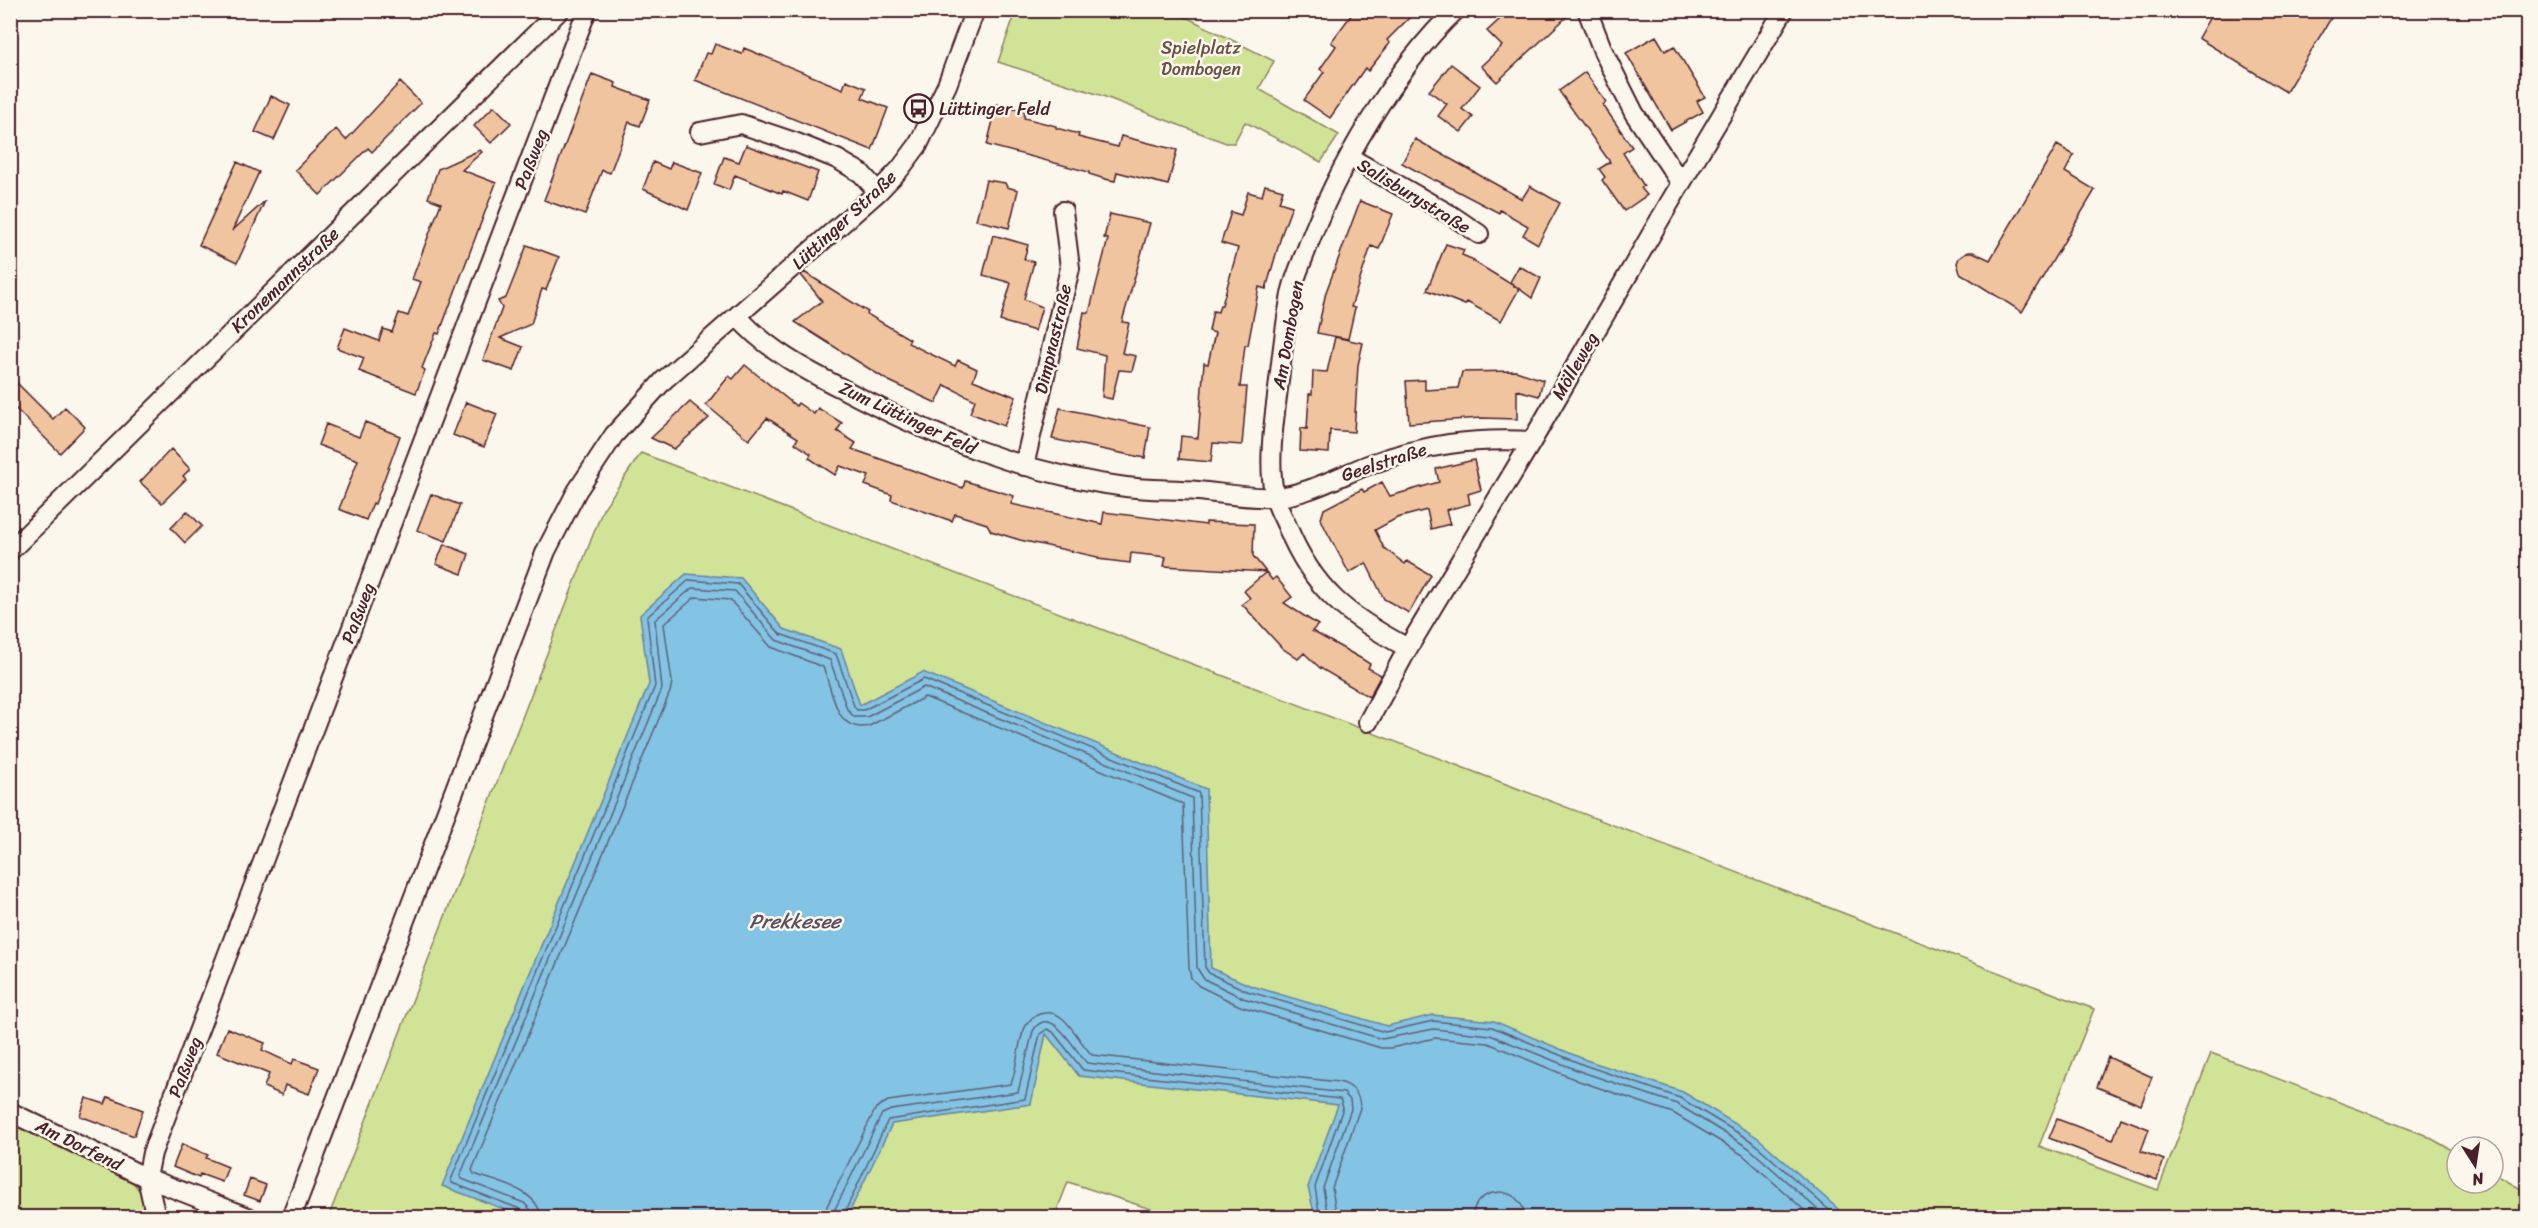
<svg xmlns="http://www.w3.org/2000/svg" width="2538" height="1228" font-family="Sriracha,sans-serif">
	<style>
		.green { fill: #d0e397; stroke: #8d8161; stroke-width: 1.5 }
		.water { fill: #83c3e4; stroke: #6c819a; stroke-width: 1.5 }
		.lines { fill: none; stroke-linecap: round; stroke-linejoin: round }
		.shore { stroke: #616175; stroke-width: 1.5 }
		.building { fill: #f0c49f; stroke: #4a1f2b; stroke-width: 1.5 }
		.street-casing { stroke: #4a1f2b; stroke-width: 22 }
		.street { stroke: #fbf7ec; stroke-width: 18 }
		.labels { text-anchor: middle; stroke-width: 5; stroke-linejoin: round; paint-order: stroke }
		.park-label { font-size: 18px; fill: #6c5046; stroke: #fbf7ec }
		.poi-label { font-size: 18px; fill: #4a1f2b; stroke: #fbf7ec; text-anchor: start }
		.street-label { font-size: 18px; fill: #4a1f2b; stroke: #fbf7ec }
		.water-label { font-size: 20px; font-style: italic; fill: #5b5062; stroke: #fbf7ec }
	</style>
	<rect width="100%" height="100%" fill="#fbf7ec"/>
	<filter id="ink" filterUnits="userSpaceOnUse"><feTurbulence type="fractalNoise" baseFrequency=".0167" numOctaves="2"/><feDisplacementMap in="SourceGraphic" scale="12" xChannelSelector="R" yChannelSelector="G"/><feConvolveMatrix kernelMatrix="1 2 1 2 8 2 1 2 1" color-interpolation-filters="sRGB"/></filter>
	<g filter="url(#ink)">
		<!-- green -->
		<path class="green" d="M1016,11h158l100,50 -15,28 80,46 -18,27 -76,-40 -11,21h-8l-126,-48 -102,-33z
			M641,453l1453,556 -55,137 119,44 53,-137 214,82 32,18v30h36v-10l35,20 -1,25h-1349l-110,-36 -14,36h-726l275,-709z
			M10,1121l120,57 14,19 5,20h-138z"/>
		<!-- water -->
		<path class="water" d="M686,574l55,4 43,51 57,20 19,56 63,-33 283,117 5,179 38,17 138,41 46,-11 61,6 92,39 97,32 74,45 90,80 -343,1 -4,-4 -17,4 -168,-1 -7,-30 30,-82 -259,-29 -33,-42 -15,70 -139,20 -45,93h-322l-83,-31 207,-502 -9,-69z"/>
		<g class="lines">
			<!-- shore -->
			<path class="shore" d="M524,1218l-4,-9 -68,-26 -1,-3 204,-494 -8,-69 42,-37 49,4 42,50 56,20 18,52 3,4h7l60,-31 275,114 6,174 4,6 38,18 138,41 48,-11 59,6 92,38 96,33 73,44 85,76
				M532,1218l-2,-9 -6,-6 -62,-24 -2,-3 202,-487 -7,-69 37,-32 43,3 41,49 54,20 17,49 7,8h13l57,-30 268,111 5,170 7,11 39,19 139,41 52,-10 56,6 92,37 95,32 72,44 78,70
				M541,1218c-2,-29 -45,-36 -67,-44l-2,-4 198,-478 2,-10 -8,-58 31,-27 35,3 41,47 52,20c10,22 11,67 46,59l56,-29 258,107 6,164 2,10 8,8 41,20 141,42h10l44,-10 53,5 91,38 94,32 70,42 70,63
				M825,1218l2,-12 49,-98 12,-7 123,-17c9,-20 4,-69 34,-71 6,-1 12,1 17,5 12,10 19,26 30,37l247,27c13,3 21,12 21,26l-28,80 5,30
				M834,1218l1,-9 47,-95 9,-4 127,-18 15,-61c18,-30 42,21 54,32l257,30 6,7 1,9 -28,79 5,30
				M842,1218l46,-98 137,-21 15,-65 7,-5 6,3 30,38 257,29 3,9 -28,79 5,31
				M1472,1218c2,-34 51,-35 53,0"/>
		</g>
		<!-- building -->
		<path class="building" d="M1355,10h62l-30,30 3,3 -22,28 -3,-3 -35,50 -26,-18 20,-28 -4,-3 16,-23 -5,-4z
			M1510,10h64l-77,72 -16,-16 21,-20 -15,-15z
			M2214,10h122l-50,82 -88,-54z
			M1656,36l9,15 9,-5 31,51 -8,4 6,11 -32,18 -45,-77z
			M715,44l27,10 2,-6 99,41 3,-9 20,8 -4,10 26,10 -16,42 -177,-70 11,-27 5,1z
			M1451,64l29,22 -18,23 11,8 -12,15 -23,-16 9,-12 -18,-13z
			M1585,72l21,30 -3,3 29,42 -9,6 21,33 -3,2 6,7 -23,16 -22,-31 3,-3 -6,-8 11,-7 -51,-71z
			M592,74l24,9 -1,4 35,13 -10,26 -11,-4 -19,51 -8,-3 -17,45 -41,-15z
			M400,82l21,21 -49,49 -4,-4 -48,47 -25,-25 41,-41 10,11z
			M271,96l19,9 -16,35 -19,-8z
			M997,104l28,7 -1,7 32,8v2l23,6 -1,3 40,10 3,-11 56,14 -9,35 -51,-13 -2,9 -10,-2 -16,-5v-2l-102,-27z
			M494,106l17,17 -20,20 -17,-17z
			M1415,139l107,60 8,-13 30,17 -22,41 -15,-9 5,-9 -28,-16 -1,3 -63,-33 -1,1 -33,-18z
			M746,145l72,27 -10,29 -25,-10 -1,3 -47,-19 -6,15 -15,-6 10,-27 15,5z
			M2057,145l17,10 -9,17 30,18 -73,122 -62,-39 -3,-10 2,-5 9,-6h5l17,8z
			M480,150l2,2 -20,18 34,13 -57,151 -3,-1 -14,35 3,2 -9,23 -57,-22 5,-13 -27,-10 8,-20 34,13 4,-12 9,3 7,-19 9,3 13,-34 -9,-3 29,-76 -13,-5 10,-29z
			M237,162l22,10 -27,59 33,-30 -28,62 -38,-18z
			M653,162l16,7 3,-7 30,11 -14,37 -45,-21z
			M986,180l19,3 2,4 11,3 -9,38 -33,-8z
			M1265,185l18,5 -4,12 13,4 -10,27 -16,56 -7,-2 -11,58h-3l-5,42h7l-5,58 -29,-2 -2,19 -32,-3 2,-23 17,2 6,-75 4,1 7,-31 -6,-2 4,-20 5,1 2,-7h2l16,-57 -17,-5 10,-31 10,3 7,-23 14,4z
			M1360,201l33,13 -14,35 -8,-3 -20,61 4,1 -7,31 -31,-6 9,-41z
			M1110,214l40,9 -28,99 7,1 -7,30 14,3 -4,15 -13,-1 -7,29 -10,-2 3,-42 -28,-7 7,-36 5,1 19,-74 -4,-1z
			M993,235l35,10 -4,14 10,3 -10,37 18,8 -7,24 -35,-10 11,-38 -28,-8z
			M1446,244l18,6 -2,5 12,5 -1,1 46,28 -18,32 -34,-19 -2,3 -38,-15z
			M527,245l32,12 -13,33 -4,-1 -11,35 -31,14 23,9 -9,24 -31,-11 19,-52 -4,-7 8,-3z
			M1519,266l22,12 -9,20 -22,-16z
			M804,272l64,40 -1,2 43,25 -2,4 47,23 3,-6 19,9 -4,11 43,17 -12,29 -34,-13 5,-13 -30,-15 -9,18 -49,-23 -92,-58 27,-21 -21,-26z
			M1335,337l28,6 -5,22 -4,67 -24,-2 -1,23 -29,-2 1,-23 6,1 2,-35h3l1,-23 14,1z
			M745,365l51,41 2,-3 16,11 4,-6 24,15 -5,8 19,12 -4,6 111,39 2,-7 49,15 -3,8 91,20 2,-12 102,13v-3l48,2 -1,32 13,16 -102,-6 2,-9 -35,-4 -1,10 -32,-4v-2l-78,-17 -29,-9 -4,-7 -32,-10 -3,7 -61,-21 1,-5 -27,-10 4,-9 -29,-10 -5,9 -26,-17 2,-4 -16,-11 3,-5 -31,-20 -18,22 -43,-35 23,-29 4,3z
			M1516,371l27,9 -4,16 -22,-6v29l-36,-1 -72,5 -3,-42 19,-1v10l33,-2 4,-16z
			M10,376l43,43 12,-12 20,20 -25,26 -50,-50z
			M466,402l31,12 -13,33 -31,-12z
			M690,402l19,16 -35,31 -23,-11z
			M1060,408l90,19 -5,31 -93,-19z
			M365,422l35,14 -25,68 -2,-1 -7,17 -27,-11 19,-49 -40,-15 8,-21 33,13z
			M171,449l19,20 -7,7 3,3 -24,24 -22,-21z
			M1474,460l7,30 -13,4 2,10 -24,6 4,14 -19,5 -4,-19 -30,8 -22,12 9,18 21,16 2,-3 24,14 -22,38 -25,-14 -18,-36 -17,10 -24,-45 -4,-9 3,-10 38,-20 2,3 18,-10 8,14 49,-14 -3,-13z
			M431,494l29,11 -14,36 -29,-11z
			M187,511l15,15 -17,17 -14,-15z
			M444,544l25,10 -7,20 -26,-10z
			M1266,572l6,8 4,-3 16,20 -8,6 34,22 -6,6 50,28 8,5 -2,4 13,7 -12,22 -49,-29 -16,-15 -6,6 -16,-11 -40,-44 8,-6 -6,-7z
			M227,1028l38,15 -3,7 30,14 2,-5 25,9 -10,26 -24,-9 -3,10 -18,-8 5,-13 -52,-21z
			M2108,1057l44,20 -11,28 -44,-18z
			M108,1097l35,13 -9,26 -54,-20 6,-18 19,6z
			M2121,1118l28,11 -8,22 23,9 -7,20 -108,-42 8,-19 56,21z
			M182,1144l26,11 -2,3 22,9 -6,15 -22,-8 -1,4 -26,-11z
			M250,1179l16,6 -6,16 -16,-6z"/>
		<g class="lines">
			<defs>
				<path id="street" d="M1587,10l16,41 31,62 47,70
					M700,132l41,-8 56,19 40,16 24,14 17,19
					M1349,157l102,58 28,19
					M738,317c28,32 69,54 107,73 89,47 180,84 281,97 23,3 48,2 72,4 23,2 54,8 77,6 32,-2 64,-21 93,-32 58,-21 104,-27 164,-24
					M1024,466l46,-198 -7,-57
					M10,551l550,-541
					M1408,648c-59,-31 -95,-58 -121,-122 -4,-9 -10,-19 -12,-29 -8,-31 -1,-77 3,-108 4,-33 7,-67 14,-99 3,-13 9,-26 14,-39 29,-79 88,-183 150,-241
					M1368,722l40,-74 124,-207 138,-239 114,-192
					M10,1112l137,66 103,40
					M156,1218l-9,-40 5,-25 435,-1143
					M291,1218l255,-667 31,-60 37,-56 50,-55 214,-188 22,-23 18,-24 29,-60 28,-75"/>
			</defs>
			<!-- street casing -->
			<use href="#street" class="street-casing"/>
			<!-- street -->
			<use href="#street" class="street"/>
		</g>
	</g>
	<!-- icons -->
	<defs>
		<symbol id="bus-ring" viewBox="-11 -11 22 22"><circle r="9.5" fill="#fbf7ec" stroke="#4a1f2b" stroke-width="1.5"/><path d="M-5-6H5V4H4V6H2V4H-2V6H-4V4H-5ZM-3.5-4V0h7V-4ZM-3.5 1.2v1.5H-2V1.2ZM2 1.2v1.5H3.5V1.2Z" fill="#4a1f2b"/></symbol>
	</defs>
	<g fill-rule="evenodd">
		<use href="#bus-ring" x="902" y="92" width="33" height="33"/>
	</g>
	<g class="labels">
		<!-- park labels -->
		<g class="park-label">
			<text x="1201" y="54">Spielplatz<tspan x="1201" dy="21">Dombogen</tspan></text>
		</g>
		<!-- poi labels -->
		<g class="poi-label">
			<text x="939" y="115">Lüttinger Feld</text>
		</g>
		<!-- street labels -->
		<g class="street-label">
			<text transform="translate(531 159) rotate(-69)" y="6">Paßweg</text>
			<text transform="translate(1414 196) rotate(31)" y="6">Salisburystraße</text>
			<text transform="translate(844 220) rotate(-43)" y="6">Lüttinger Straße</text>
			<text transform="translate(285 280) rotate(-44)" y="6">Kronemannstraße</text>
			<text transform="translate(1288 335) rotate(-80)" y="6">Am Dombogen</text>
			<text transform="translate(1053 339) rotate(-77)" y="6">Dimpnastraße</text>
			<text transform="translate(1575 366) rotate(-60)" y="6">Mölleweg</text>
			<text transform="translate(908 418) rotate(25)" y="6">Zum Lüttinger Feld</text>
			<text transform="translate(1384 462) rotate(-18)" y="6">Geelstraße</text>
			<text transform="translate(358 613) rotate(-69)" y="6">Paßweg</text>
			<text transform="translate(185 1067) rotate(-69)" y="6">Paßweg</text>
			<text transform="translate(79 1145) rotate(26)" y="6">Am Dorfend</text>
		</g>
		<!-- water labels -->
		<g class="water-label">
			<text x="795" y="928">Prekkesee</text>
		</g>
	</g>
	<!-- margin -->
	<rect width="2538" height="1228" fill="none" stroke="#fbf7ec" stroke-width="36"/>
	<rect x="18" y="18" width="2502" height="1192" fill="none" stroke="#4a1f2b" stroke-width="2" filter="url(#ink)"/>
	<!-- north arrow -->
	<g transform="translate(2475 1165) rotate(168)"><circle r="28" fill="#fbf7ec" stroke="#b4a19f" stroke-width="1.5"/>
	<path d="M0-4.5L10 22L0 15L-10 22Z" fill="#4a1f2b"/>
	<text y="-9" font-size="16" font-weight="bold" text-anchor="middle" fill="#4a1f2b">N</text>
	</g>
</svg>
